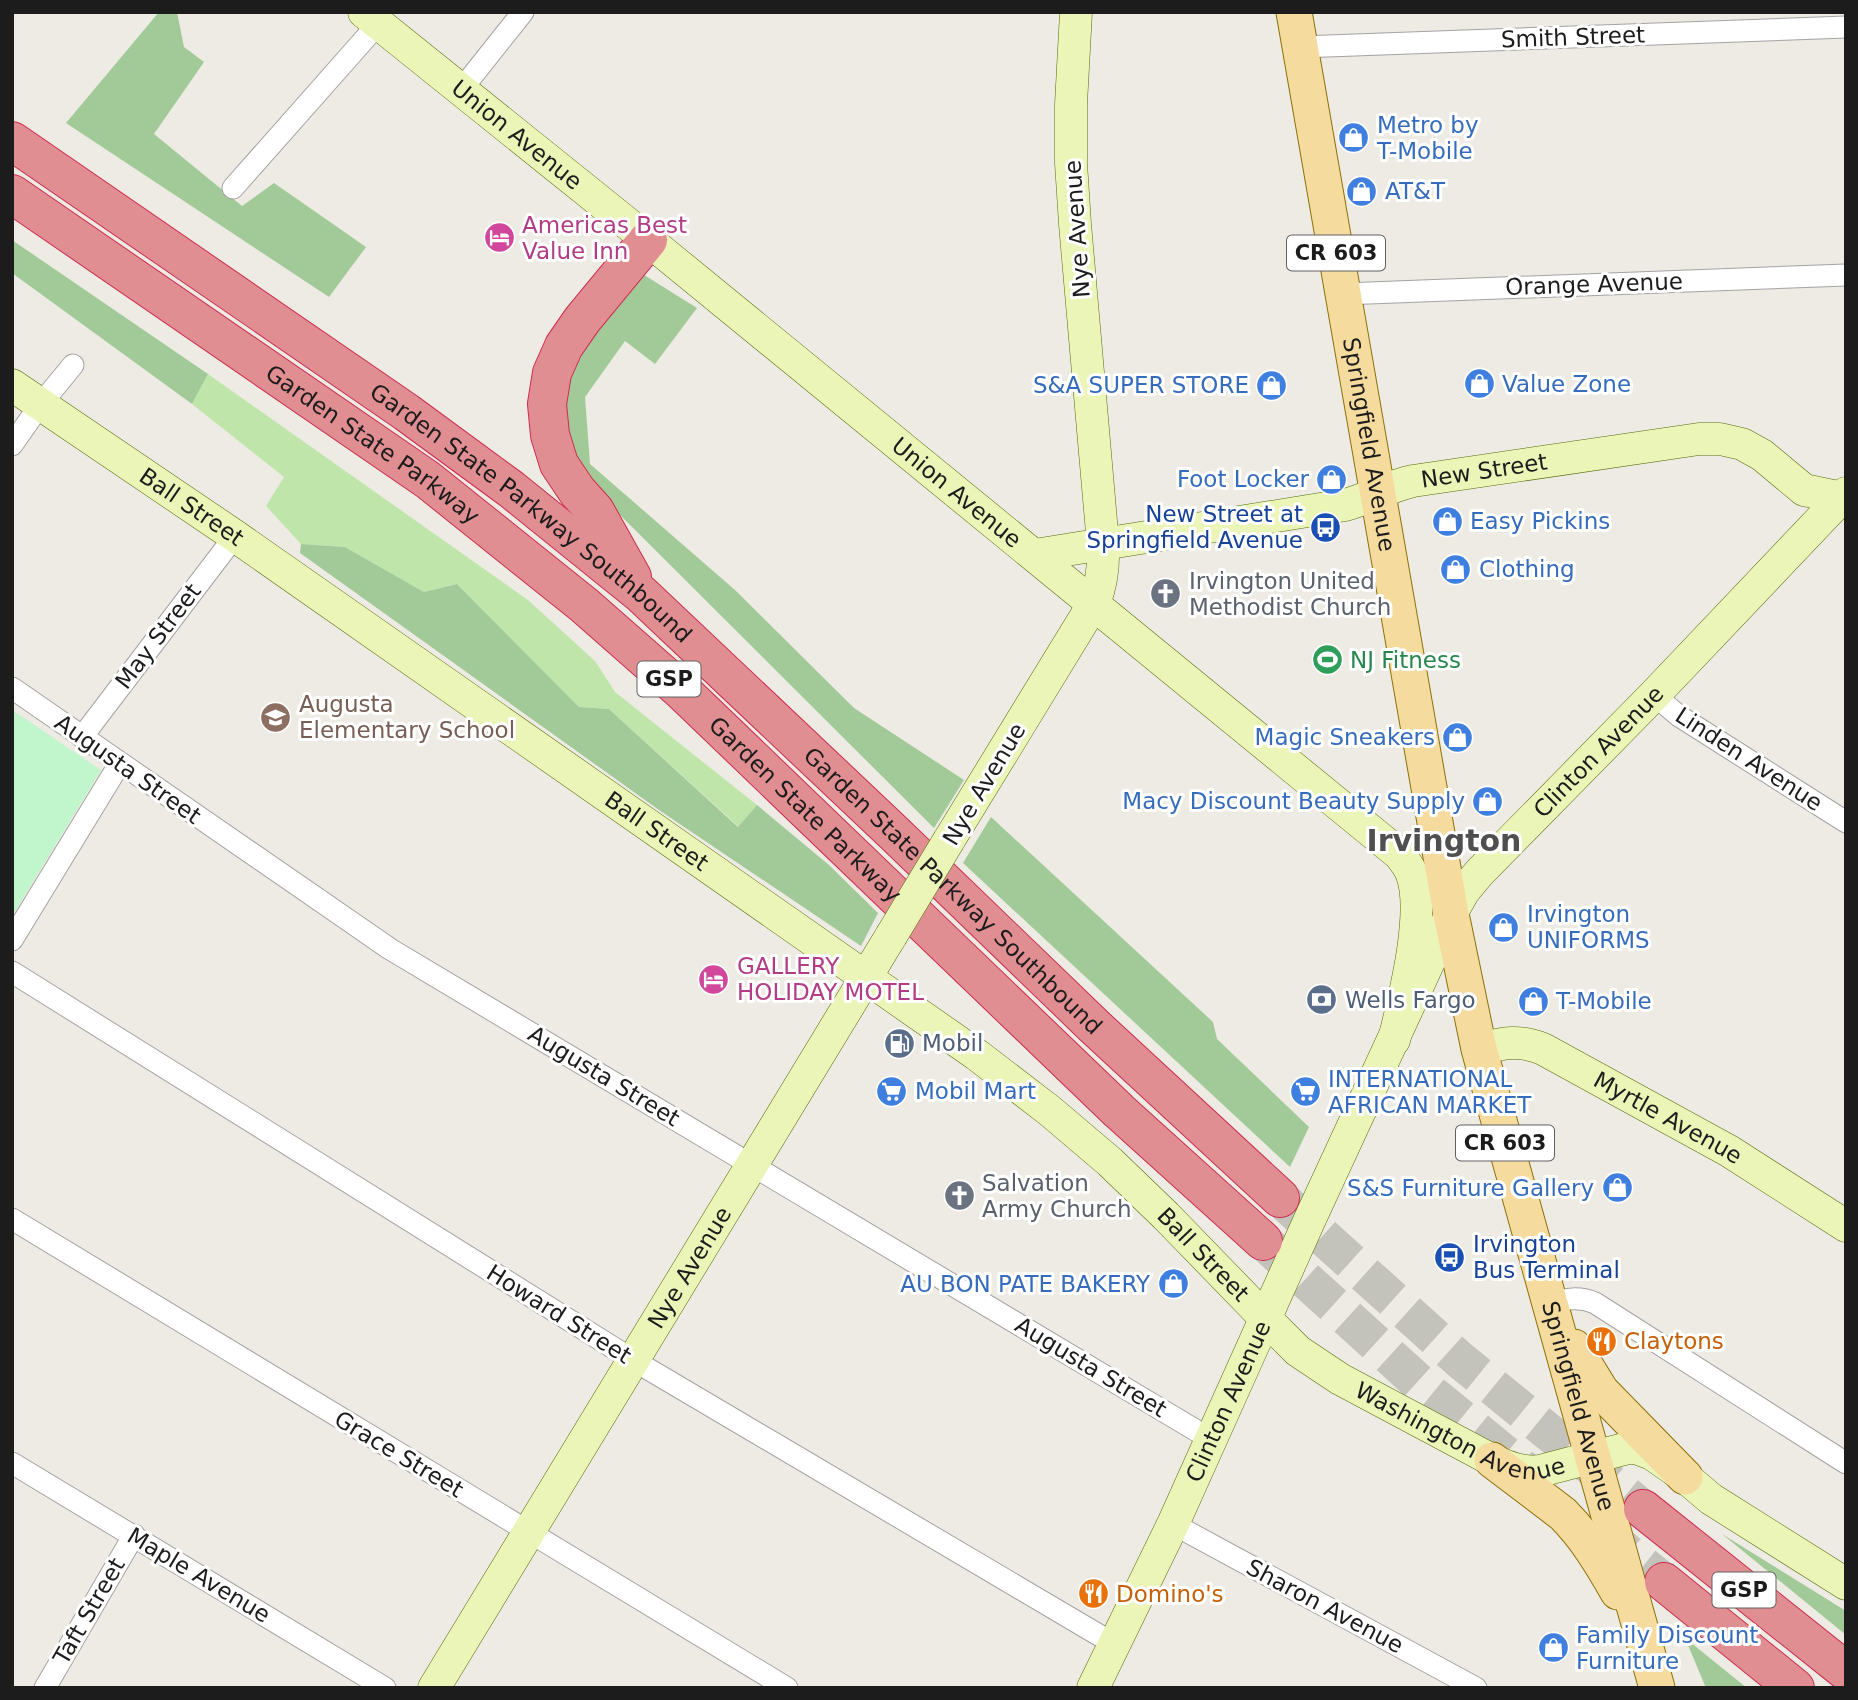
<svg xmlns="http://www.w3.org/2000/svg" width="1858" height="1700" font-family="'DejaVu Sans',sans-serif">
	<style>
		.grass { fill: #c0e5ab }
		.forest { fill: #a2ca99 }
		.park { fill: #c1f6cc }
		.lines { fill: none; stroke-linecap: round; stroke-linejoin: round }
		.highway-tunnel { stroke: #c3c2bb; stroke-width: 38; stroke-dasharray: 38 19; stroke-linecap: butt }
		.street-casing { stroke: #a3a3a3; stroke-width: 23 }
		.secondary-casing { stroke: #566c0b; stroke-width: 33 }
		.primary-casing { stroke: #8c7108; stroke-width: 37 }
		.highway-casing { stroke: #cd2d51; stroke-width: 40 }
		.street { stroke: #fff; stroke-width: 21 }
		.secondary { stroke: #ebf5b8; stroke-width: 32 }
		.primary { stroke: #f6db9f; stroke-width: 35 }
		.highway { stroke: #e18e93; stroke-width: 38 }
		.secondary-bridge-casing { stroke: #566c0b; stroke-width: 33; stroke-linecap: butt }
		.secondary-bridge { stroke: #ebf5b8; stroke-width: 32 }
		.labels { text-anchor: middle; stroke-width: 6; stroke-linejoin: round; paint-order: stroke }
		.shield { fill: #fff; stroke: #606060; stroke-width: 2 }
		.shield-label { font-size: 21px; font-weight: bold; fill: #1c1c1c }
		.street-label { font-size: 23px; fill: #1c1c1c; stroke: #fff }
		.shop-label { font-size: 23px; fill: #366cbe; stroke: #fff; text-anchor: start }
		.hotel-label { font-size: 23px; fill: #b23c85; stroke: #fff; text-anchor: start }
		.transit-label { font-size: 23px; fill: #164399; stroke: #fff; text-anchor: end }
		.worship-label { font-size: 23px; fill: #5b616d; stroke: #fff; text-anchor: start }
		.leisure-label { font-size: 23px; fill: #27864d; stroke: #fff; text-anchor: start }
		.education-label { font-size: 23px; fill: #785e54; stroke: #fff; text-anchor: start }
		.service-label { font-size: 23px; fill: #4e5e75; stroke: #fff; text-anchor: start }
		.food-label { font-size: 23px; fill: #c56008; stroke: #fff; text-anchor: start }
		.district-label { font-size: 30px; font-weight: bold; fill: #4f4f4f; stroke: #fff }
	</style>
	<rect width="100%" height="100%" fill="#edebe3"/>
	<!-- grass -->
	<path class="grass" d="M208,374l320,226 67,61 20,31 142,113 -18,22 -130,-118 -30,-2 -122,-123 -33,8 -79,-45 -44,-3 -35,-38 18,-29 -92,-73z"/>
	<!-- forest -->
	<path class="forest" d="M159,12h18l7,35 20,15 -50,72 88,72 32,-23 92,64 -37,50 -263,-174z
		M12,240l196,134 -16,30 -180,-131z
		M641,273l56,35 -42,56 -30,-23 -40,56 5,67 145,126 119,118 110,72 -30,48 -332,-331 -32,-45 -9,-49 21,-56z
		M301,544l44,3 79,45 33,-8 122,123 30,2 129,118 19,-22 72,60 49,48 -17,33 -202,-136 -359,-257z
		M991,817l222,205 4,17 92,88 -19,40 -327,-304z
		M1722,1534l124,77v24z
		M1685,1638l62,50h-41z"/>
	<!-- park -->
	<path class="park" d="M12,710l89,60 -89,146z"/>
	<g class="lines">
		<!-- highway-tunnel -->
		<path class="highway-tunnel" d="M1280,1198l180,162 183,149
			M1263,1241l166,151 98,80
			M1599,1530l65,52"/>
		<defs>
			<path id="street" d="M1300,47l546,-20
				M461,90l62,-78
				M233,188l145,-164
				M1343,294l503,-19
				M12,445l28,-40 33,-40
				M12,688l378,261 822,491
				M1654,695l25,21 167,106
				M82,737l153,-201
				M12,940l108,-177
				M12,972l621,388 481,284
				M12,1219l775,469
				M1550,1303c16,-4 29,-7 45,0l251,160
				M12,1463l373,225
				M1173,1524l303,164
				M45,1688l89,-153"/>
			<g id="secondary">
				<path id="s1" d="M364,12l284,228 751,614c4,5 9,11 12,18 16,39 -7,127 -17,168"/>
				<path id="s2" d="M12,385l223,151 742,519 73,56 60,51 56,54 100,103 32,32 42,28 152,81c15,7 30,13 48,11l88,-23h8l16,6 33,23 26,22 135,85"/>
				<path id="s3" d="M1035,555l310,-50c23,-6 44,-19 68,-24l286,-42h21l22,5 20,11 42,35 38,8"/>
				<path d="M949,840l145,-237c8,-19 10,-38 9,-59l-28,-320 -4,-61v-59l5,-92"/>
				<path id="s4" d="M1479,1049c24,-6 39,-10 64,0l186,102 117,75"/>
				<path id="s5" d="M434,1688l457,-752"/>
				<path id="s6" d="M1093,1688l80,-164 137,-305 141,-305 13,-23 15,-18 175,-178 192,-202"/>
			</g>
			<g id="primary">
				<path id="s7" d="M1294,12l157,902 28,135 178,639"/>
				<path d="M1574,1347l27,44 84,86"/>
				<path d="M1492,1460l71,54c23,23 39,50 55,78"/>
			</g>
			<g id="highway">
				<path id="s8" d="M12,141l394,271 105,77 130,105 254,240 199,192 186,172"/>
				<path id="s9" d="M12,194l416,286 156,125 99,87 436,419 144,130"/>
				<path d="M632,577l-37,-66 -18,-20 -18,-27 -9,-29 -3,-31 5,-31 12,-27 18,-26 66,-80"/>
				<path d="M1643,1509l203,162"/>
				<path d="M1664,1582l131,106"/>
			</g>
		</defs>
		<!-- street casing -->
		<use href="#street" class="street-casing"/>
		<!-- secondary casing -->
		<use href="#secondary" class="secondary-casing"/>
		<!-- primary casing -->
		<use href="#primary" class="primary-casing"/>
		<!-- highway casing -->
		<use href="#highway" class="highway-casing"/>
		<!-- street -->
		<use href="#street" class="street"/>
		<!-- secondary -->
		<use href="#secondary" class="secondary"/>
		<!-- primary -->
		<use href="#primary" class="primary"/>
		<!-- highway -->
		<use href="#highway" class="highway"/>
		<defs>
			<path id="secondary-bridge" d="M891,936l58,-96"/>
		</defs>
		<!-- secondary-bridge casing -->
		<use href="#secondary-bridge" class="secondary-bridge-casing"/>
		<!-- secondary-bridge -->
		<use href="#secondary-bridge" class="secondary-bridge"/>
	</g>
	<!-- icons -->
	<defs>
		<symbol id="shop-disc" viewBox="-11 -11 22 22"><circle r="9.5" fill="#3f7fe0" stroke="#fff"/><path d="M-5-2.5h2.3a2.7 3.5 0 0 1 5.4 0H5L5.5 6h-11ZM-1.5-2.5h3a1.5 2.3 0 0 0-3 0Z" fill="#fff"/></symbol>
		<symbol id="hotel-disc" viewBox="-11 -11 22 22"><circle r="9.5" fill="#d1479c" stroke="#fff"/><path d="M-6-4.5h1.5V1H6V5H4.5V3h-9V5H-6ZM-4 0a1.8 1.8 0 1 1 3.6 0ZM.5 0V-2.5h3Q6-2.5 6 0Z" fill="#fff"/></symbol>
		<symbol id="bus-disc" viewBox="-11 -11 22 22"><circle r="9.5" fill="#1a4fb4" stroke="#fff"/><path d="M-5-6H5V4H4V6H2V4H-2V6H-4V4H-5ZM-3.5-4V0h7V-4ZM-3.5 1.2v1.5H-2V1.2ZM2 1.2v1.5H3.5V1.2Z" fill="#fff"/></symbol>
		<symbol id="church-disc" viewBox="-11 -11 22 22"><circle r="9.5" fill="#6b7280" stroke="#fff"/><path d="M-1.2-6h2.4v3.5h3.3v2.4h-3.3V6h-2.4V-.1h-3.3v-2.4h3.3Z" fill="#fff"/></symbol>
		<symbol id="stadium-disc" viewBox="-11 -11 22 22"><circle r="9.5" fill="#2e9e5b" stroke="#fff"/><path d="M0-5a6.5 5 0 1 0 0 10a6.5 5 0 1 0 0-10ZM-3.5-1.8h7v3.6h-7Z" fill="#fff"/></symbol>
		<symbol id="school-disc" viewBox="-11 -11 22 22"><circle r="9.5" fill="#8d6e63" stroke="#fff"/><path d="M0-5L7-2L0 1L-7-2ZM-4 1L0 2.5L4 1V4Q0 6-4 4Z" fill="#fff"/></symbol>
		<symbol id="bank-disc" viewBox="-11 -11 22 22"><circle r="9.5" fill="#5c6f8a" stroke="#fff"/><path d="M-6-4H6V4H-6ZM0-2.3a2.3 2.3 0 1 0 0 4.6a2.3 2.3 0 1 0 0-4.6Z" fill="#fff"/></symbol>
		<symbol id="fuel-disc" viewBox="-11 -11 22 22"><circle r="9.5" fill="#5c6f8a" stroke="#fff"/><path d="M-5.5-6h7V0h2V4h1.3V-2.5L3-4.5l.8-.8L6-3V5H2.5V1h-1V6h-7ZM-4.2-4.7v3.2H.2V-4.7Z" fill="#fff"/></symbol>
		<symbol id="supermarket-disc" viewBox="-11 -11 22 22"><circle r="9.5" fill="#3f7fe0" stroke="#fff"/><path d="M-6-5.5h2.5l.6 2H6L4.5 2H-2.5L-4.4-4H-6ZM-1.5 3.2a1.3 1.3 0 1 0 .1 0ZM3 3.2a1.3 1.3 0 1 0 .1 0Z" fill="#fff"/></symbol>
		<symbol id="restaurant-disc" viewBox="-11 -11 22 22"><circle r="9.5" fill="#e8710a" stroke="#fff"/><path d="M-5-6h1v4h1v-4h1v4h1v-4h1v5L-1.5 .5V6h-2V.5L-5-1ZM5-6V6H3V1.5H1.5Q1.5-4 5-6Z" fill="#fff"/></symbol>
	</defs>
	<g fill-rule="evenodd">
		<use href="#shop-disc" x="1336" y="120" width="35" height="35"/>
		<use href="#shop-disc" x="1344" y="174" width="35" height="35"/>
		<use href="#hotel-disc" x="482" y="220" width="35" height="35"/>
		<use href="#shop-disc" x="1462" y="366" width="35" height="35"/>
		<use href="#shop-disc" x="1254" y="368" width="35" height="35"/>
		<use href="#shop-disc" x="1314" y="462" width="35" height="35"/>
		<use href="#shop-disc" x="1430" y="504" width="35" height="35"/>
		<use href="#bus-disc" x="1308" y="510" width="35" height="35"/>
		<use href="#shop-disc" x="1438" y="552" width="35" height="35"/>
		<use href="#church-disc" x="1148" y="576" width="35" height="35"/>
		<use href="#stadium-disc" x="1310" y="642" width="35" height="35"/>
		<use href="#school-disc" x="258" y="700" width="35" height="35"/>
		<use href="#shop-disc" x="1440" y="720" width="35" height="35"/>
		<use href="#shop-disc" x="1470" y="784" width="35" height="35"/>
		<use href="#shop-disc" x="1486" y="910" width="35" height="35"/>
		<use href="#hotel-disc" x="696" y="962" width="35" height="35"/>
		<use href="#bank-disc" x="1304" y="982" width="35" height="35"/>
		<use href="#shop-disc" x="1516" y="984" width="35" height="35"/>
		<use href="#fuel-disc" x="882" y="1026" width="35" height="35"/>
		<use href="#supermarket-disc" x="874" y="1074" width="35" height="35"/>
		<use href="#supermarket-disc" x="1288" y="1074" width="35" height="35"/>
		<use href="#shop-disc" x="1600" y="1170" width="35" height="35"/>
		<use href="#church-disc" x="942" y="1178" width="35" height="35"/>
		<use href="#bus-disc" x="1432" y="1240" width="35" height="35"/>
		<use href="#shop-disc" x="1156" y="1266" width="35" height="35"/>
		<use href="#restaurant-disc" x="1584" y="1324" width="35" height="35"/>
		<use href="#restaurant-disc" x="1076" y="1576" width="35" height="35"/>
		<use href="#shop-disc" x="1536" y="1630" width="35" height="35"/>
	</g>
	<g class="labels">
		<!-- shield labels -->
		<g class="shield">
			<rect x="1287" y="235.5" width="98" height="35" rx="5"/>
			<rect x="637.5" y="661.5" width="63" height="35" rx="5"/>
			<rect x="1456" y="1125.5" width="98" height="35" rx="5"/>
			<rect x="1712.5" y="1572.5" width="63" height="35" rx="5"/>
		</g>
		<g class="shield-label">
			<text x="1336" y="260">CR 603</text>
			<text x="669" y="686">GSP</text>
			<text x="1505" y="1150">CR 603</text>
			<text x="1744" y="1597">GSP</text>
		</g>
		<!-- street labels -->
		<g class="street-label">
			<text transform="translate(1573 37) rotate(-2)" y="8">Smith Street</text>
			<text dy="8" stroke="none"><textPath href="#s1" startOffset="196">Union Avenue</textPath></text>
			<text transform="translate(1077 229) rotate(-94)" y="8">Nye Avenue</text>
			<text transform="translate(1594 284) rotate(-2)" y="8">Orange Avenue</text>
			<text dy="8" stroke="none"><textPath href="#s7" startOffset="439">Springfield Avenue</textPath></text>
			<text dy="8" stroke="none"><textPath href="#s9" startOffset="439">Garden State Parkway</textPath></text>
			<text dy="8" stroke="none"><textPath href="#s3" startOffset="458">New Street</textPath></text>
			<text dy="8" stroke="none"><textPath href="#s1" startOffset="763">Union Avenue</textPath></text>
			<text dy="8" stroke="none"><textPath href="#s2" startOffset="217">Ball Street</textPath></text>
			<text dy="8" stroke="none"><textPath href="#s8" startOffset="639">Garden State Parkway Southbound</textPath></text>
			<text transform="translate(158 636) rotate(-53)" y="8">May Street</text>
			<text dy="8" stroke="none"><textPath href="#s6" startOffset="1073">Clinton Avenue</textPath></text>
			<text transform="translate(1749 759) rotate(33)" y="8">Linden Avenue</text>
			<text transform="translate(128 769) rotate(35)" y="8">Augusta Street</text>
			<text transform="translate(984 784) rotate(-59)" y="8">Nye Avenue</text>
			<text dy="8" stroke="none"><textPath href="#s9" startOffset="1006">Garden State Parkway</textPath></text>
			<text dy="8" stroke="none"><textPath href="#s2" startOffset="784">Ball Street</textPath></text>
			<text dy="8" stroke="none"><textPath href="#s8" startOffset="1206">Garden State Parkway Southbound</textPath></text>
			<text transform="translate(604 1076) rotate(31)" y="8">Augusta Street</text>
			<text dy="8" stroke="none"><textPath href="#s4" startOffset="208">Myrtle Avenue</textPath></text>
			<text dy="8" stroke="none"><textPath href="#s2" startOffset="1477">Ball Street</textPath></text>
			<text dy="8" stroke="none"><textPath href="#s5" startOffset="492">Nye Avenue</textPath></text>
			<text transform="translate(559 1314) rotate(32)" y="8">Howard Street</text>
			<text transform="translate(1091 1367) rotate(31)" y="8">Augusta Street</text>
			<text dy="8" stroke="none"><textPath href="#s6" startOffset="317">Clinton Avenue</textPath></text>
			<text dy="8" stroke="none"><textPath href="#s7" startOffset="1424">Springfield Avenue</textPath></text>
			<text dy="8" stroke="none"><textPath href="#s2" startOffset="1796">Washington Avenue</textPath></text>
			<text transform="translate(399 1454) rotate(31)" y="8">Grace Street</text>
			<text transform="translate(199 1575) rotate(31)" y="8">Maple Avenue</text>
			<text transform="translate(1325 1606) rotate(28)" y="8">Sharon Avenue</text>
			<text transform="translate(89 1611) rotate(-60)" y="8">Taft Street</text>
		</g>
		<!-- shop labels -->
		<g class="shop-label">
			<text x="1377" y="133">Metro by<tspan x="1377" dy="26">T-Mobile</tspan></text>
			<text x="1385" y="199">AT&amp;T</text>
			<text x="1502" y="392">Value Zone</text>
			<text x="1249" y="393" text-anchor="end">S&amp;A SUPER STORE</text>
			<text x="1309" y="487" text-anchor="end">Foot Locker</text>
			<text x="1470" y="529">Easy Pickins</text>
			<text x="1479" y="577">Clothing</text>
			<text x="1435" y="745" text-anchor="end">Magic Sneakers</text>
			<text x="1465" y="809" text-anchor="end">Macy Discount Beauty Supply</text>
			<text x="1527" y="922">Irvington<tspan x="1527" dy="26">UNIFORMS</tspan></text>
			<text x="1556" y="1009">T-Mobile</text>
			<text x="1328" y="1087">INTERNATIONAL<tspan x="1328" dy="26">AFRICAN MARKET</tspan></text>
			<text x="915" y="1099">Mobil Mart</text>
			<text x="1594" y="1196" text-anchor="end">S&amp;S Furniture Gallery</text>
			<text x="1150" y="1292" text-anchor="end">AU BON PATE BAKERY</text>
			<text x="1576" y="1643">Family Discount<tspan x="1576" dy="26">Furniture</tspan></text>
		</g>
		<!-- hotel labels -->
		<g class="hotel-label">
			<text x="522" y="233">Americas Best<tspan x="522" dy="26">Value Inn</tspan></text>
			<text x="737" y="974">GALLERY<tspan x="737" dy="26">HOLIDAY MOTEL</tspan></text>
		</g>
		<!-- transit labels -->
		<g class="transit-label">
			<text x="1303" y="522">New Street at<tspan x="1303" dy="26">Springfield Avenue</tspan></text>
			<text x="1473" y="1252" text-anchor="start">Irvington<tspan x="1473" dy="26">Bus Terminal</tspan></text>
		</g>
		<!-- worship labels -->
		<g class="worship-label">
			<text x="1189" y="589">Irvington United<tspan x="1189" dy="26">Methodist Church</tspan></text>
			<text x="982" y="1191">Salvation<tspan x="982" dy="26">Army Church</tspan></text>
		</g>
		<!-- leisure labels -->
		<g class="leisure-label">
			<text x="1350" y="668">NJ Fitness</text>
		</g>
		<!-- education labels -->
		<g class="education-label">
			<text x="299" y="712">Augusta<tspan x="299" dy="26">Elementary School</tspan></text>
		</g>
		<!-- service labels -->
		<g class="service-label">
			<text x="1345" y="1008">Wells Fargo</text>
			<text x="922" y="1051">Mobil</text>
		</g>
		<!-- food labels -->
		<g class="food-label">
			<text x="1624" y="1349">Claytons</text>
			<text x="1116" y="1602">Domino's</text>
		</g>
		<!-- district labels -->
		<g class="district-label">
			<text x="1444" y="851">Irvington</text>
		</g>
	</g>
	<!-- border -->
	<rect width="1858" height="1700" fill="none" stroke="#1c1c1c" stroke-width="28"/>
</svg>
